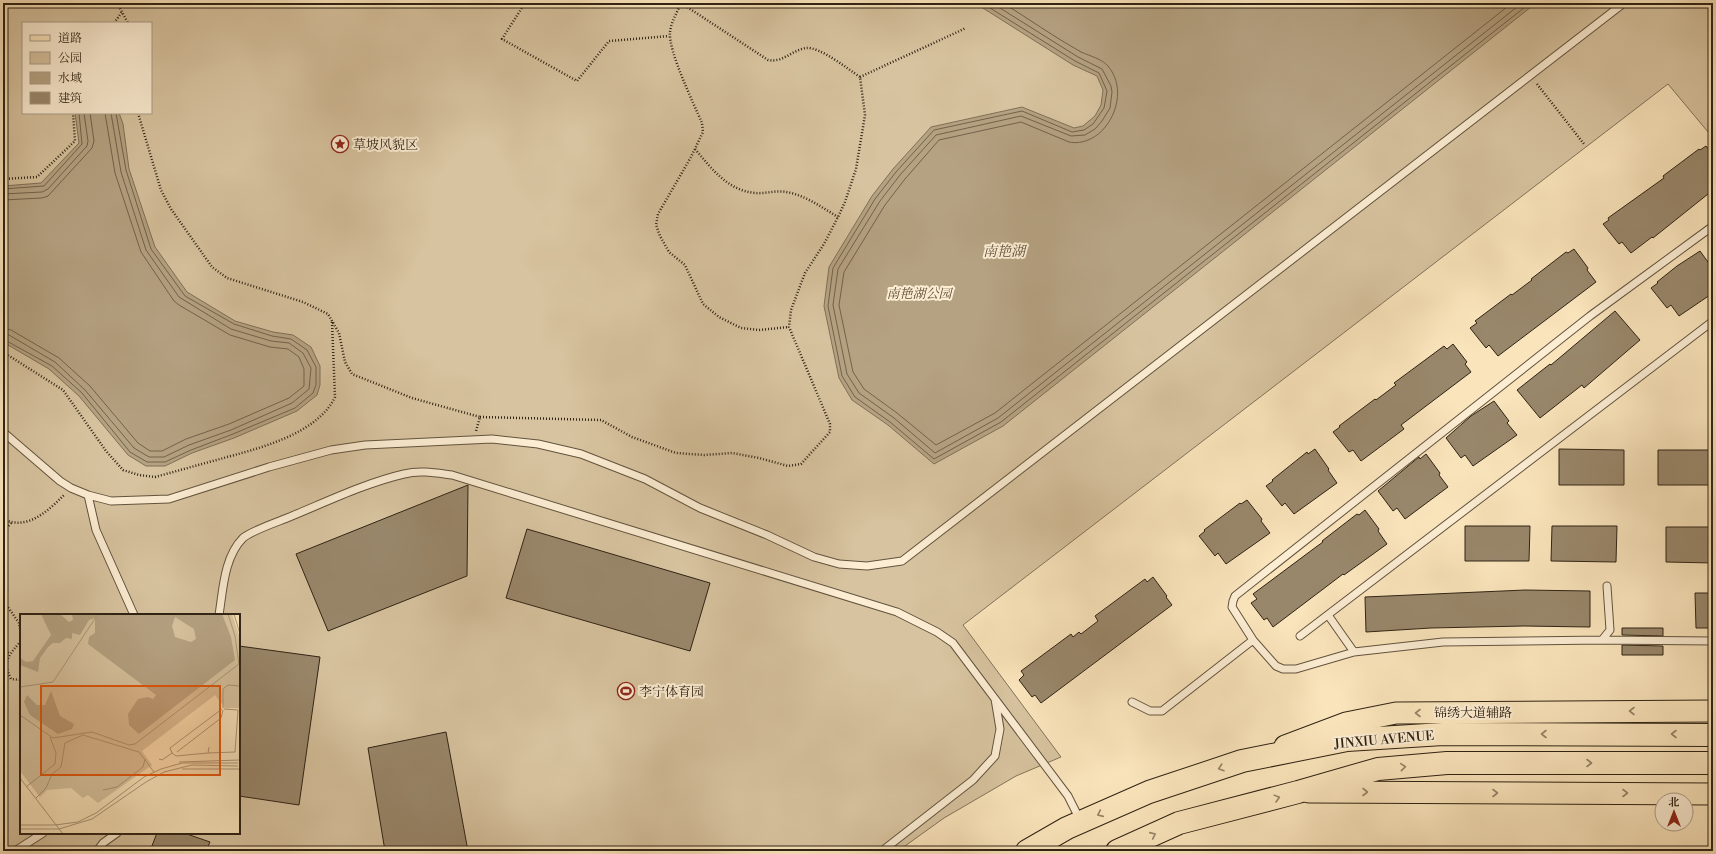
<svg xmlns="http://www.w3.org/2000/svg" width="1716" height="854" font-family="'Libre Bodoni','Noto Serif SC',serif">
	<style>
		.green { fill: #d7c39f; stroke: #83735a; fill-rule: evenodd }
		.water { fill: #b5a282; stroke: #7f6f56 }
		.lines { fill: none; stroke-linecap: round; stroke-linejoin: round }
		.shore { stroke: #72624b; stroke-width: 1 }
		.building { fill: #99876b; stroke: #2f2314 }
		.lane-casing { stroke: #62533e; stroke-width: 9 }
		.primary-casing { stroke: #2f2314; stroke-width: 23 }
		.highway-casing { stroke: #2f2314; stroke-width: 24 }
		.path { stroke: #2f2314; stroke-width: 2.5; stroke-dasharray: 1 2; stroke-linecap: butt }
		.lane { stroke: #fcedd3; stroke-width: 7 }
		.primary { stroke: #fae4bb; stroke-width: 21 }
		.highway { stroke: #fae4bb; stroke-width: 22 }
		.oneway { stroke: #948468 }
		.labels { text-anchor: middle; stroke-width: 4; stroke-linejoin: round; paint-order: stroke }
		.poi-label { font-size: 13px; fill: #2f2314; stroke: #fcedd3; text-anchor: start }
		.park-label { font-size: 13px; font-style: italic; fill: #594b37; stroke: #fcedd3 }
		.street-label { font-size: 13px; fill: #2f2314; stroke: #fcedd3 }
		.water-label { font-size: 14px; font-style: italic; fill: #5e4f3a; stroke: #fcedd3 }
		.inset-road { fill: none; stroke: #a99778; stroke-width: 1 }
		.view { fill: #df560c; fill-opacity: 0.15; stroke: #df560c; stroke-width: 2 }
		.inset-edge { fill: none; stroke: #2f2314; stroke-width: 2 }
	</style>
	<rect width="100%" height="100%" fill="#fae4bb"/>
	<filter id="stains"><feTurbulence type="fractalNoise" baseFrequency=".005" numOctaves="4"/><feColorMatrix values="0 0 0 0 .2 0 0 0 0 .09 0 0 0 0 .02 0 0 0 .5 -.17"/></filter>
	<radialGradient id="worn" r=".72"><stop offset=".6" stop-color="#630" stop-opacity="0"/><stop offset="1" stop-color="#630" stop-opacity=".3"/></radialGradient>
	<!-- green -->
	<path class="green" d="M3,3h1710v135l-45,-54 -705,541 98,132 -45,19 -72,42 -46,33h-895zM23,23h128v90h-128zM21,615h218v218h-218z"/>
	<!-- water -->
	<path class="water" d="M975,3h561l-533,423 -69,38 -46,-39 -36,-25 -13,-22 -15,-72 5,-39 43,-71 21,-27 38,-42 91,-20 52,21 9,-2 12,-10 6,-11 2,-15 -6,-14 -24,-11z
		M75,113h44l4,11 6,45 26,78 32,45 48,29 38,11 20,3 18,12 9,19v19l-3,10 -20,16 -63,27 -42,15 -27,13h-19l-18,-11 -49,-59 -30,-27 -46,-27v-156l38,-3 38,-40z"/>
	<g class="lines">
		<!-- shore -->
		<path class="shore" d="M982,3l93,58 24,12 8,18 -3,17 -11,16 -9,6 -12,2 -50,-21 -88,19 -38,42 -21,27 -42,69 -5,38 14,70 13,21 35,25 44,37 67,-37 529,-419
			M992,3l86,54 24,12 9,17 1,6 -2,16 -8,13 -7,8 -10,6 -14,1 -50,-20 -85,19 -36,40 -20,26 -42,68 -5,36 14,69 12,19 35,25 41,35 63,-35 524,-415
			M1003,3c26,16 51,34 78,49 9,4 21,7 27,14 15,18 11,43 -2,60 -8,11 -23,19 -37,16l-48,-20 -82,18 -34,39 -20,26 -41,67 -5,33 14,67 11,17 33,24 39,32 59,-32 517,-410
			M3,189l41,-3 38,-42 -3,-31
			M3,194l39,-2 6,-3 39,-43 1,-5 -4,-28
			M3,200l39,-2 6,-2 44,-48 2,-7 -4,-28
			M3,328l8,2 48,28 31,28 48,57 12,8h12l24,-12 43,-15 60,-26 15,-12v-17l-5,-12 -11,-8 -18,-2 -40,-12 -51,-30 -5,-4 -33,-49 -26,-79 -10,-60
			M3,334l6,1 46,27 30,28 49,58 15,9h15l25,-12 42,-15 61,-27 17,-14 2,-21 -8,-15 -14,-10 -18,-2 -40,-12 -52,-32 -33,-47 -25,-78 -10,-59
			M3,339l49,27 30,27 48,59 17,10h18l26,-12 42,-16 62,-26 18,-15 3,-8v-18l-9,-17 -16,-11 -19,-3 -38,-12 -49,-28 -34,-47 -25,-79 -10,-57"/>
	</g>
	<!-- building -->
	<path class="building" d="M1706,146l7,9v35l-60,48 -1,-1 -21,16 -9,-11 -3,2 -16,-20 6,-4 -1,-2 56,-40 -1,-2 36,-27 1,1z
		M1574,249l14,19 -1,2 9,12 -98,74 -9,-11 -3,3 -16,-20 7,-5 -2,-2 36,-27 1,1 20,-15 -1,-1 35,-27 2,1z
		M1700,251l13,18v24l-34,23 -8,-11 -4,3 -16,-20 7,-5 -1,-1 20,-16z
		M1615,311l25,29 -56,48 -2,-3 -42,33 -23,-28 33,-26 1,1z
		M1453,344l14,18 -2,2 6,8 -70,53 3,4 -43,32 -8,-11 -4,2 -16,-20 7,-5 -1,-1 36,-27 1,1 20,-15 -2,-2 50,-37 3,3z
		M1494,401l15,20 -2,2 10,12 -44,31 -8,-11 -4,3 -15,-20 25,-22z
		M1315,449l14,20 -1,1 9,13 -43,31 -9,-11 -3,3 -16,-20 7,-5 -1,-1 35,-28 1,2z
		M1559,449l65,1v35h-65z
		M1658,450h55v35h-55z
		M1426,454l14,19 -1,2 9,12 -43,32 -8,-11 -4,3 -15,-20 41,-34 1,2z
		M468,485l-1,91 -139,55 -32,-77z
		M1247,500l15,19 -1,2 9,12 -44,31 -8,-11 -3,3 -16,-20 6,-5 -1,-1 36,-27 1,1z
		M1365,510l14,19 -1,2 9,13 -43,31 -1,-1 -70,53 -6,-9 -3,2 -13,-17 6,-4 -4,-5 63,-47 7,-5 -1,-1 35,-27 2,1z
		M1465,526h65l-1,35h-64z
		M1552,526h65l-1,36 -65,-1z
		M1666,527h47v36l-47,-1z
		M527,529l183,54 -20,68 -184,-53z
		M1153,577l14,19 -1,1 6,8 -131,98 -6,-8 -3,2 -13,-17 5,-5 -3,-4 50,-37 2,3 6,-5 2,2 17,-13 -3,-5 50,-37 2,3z
		M1525,590l65,1v36l-66,-1 -93,2 -65,4 -1,-35z
		M1695,593h18v35h-17z
		M1622,628h41v8l-41,-1z
		M1622,645l41,1v9h-41z
		M239,646l81,11 -21,148 -60,-9z
		M446,732l22,119h-83l-17,-103z
		M157,833h27l26,9 -4,9h-56z"/>
	<g class="lines">
		<defs>
			<path id="lane" d="M3,432l57,49 11,7 17,7 23,6 58,-2 100,-32 62,-17 34,-5 127,-6 46,5 43,10 64,25 55,29 67,27 47,22 25,7 28,2 35,-5 722,-558
				M88,495l8,35 38,85
				M219,615c4,-25 5,-58 24,-77 8,-7 34,-16 44,-20 37,-15 78,-35 117,-44 16,-4 32,-1 48,1l445,137 40,20 16,11 115,153 12,24
				M1328,615l26,37
				M1300,636l413,-315
				M1253,640l23,26 7,3h13l58,-17 89,-10 159,-2 8,-10 -3,-44
				M1602,640l111,1
				M1132,702l18,9h12l91,-71 -21,-33 1,-6 2,-5 355,-280 123,-90
				M15,851l28,-18
				M97,851l6,-8 14,-10
				M882,851l91,-71 22,-24 5,-27 -5,-30"/>
			<path id="primary" d="M1285,746l61,-23 50,-10 317,-2
				M1309,792l404,2"/>
			<path id="highway" d="M1027,851l40,-23 82,-36 93,-31 105,-21 96,-6 270,1
				M1117,851l62,-28 119,-31 80,-23 69,-6h266"/>
		</defs>
		<!-- lane casing -->
		<use href="#lane" class="lane-casing"/>
		<!-- primary casing -->
		<use href="#primary" class="primary-casing"/>
		<!-- highway casing -->
		<use href="#highway" class="highway-casing"/>
		<!-- path -->
		<path class="path" d="M117,3l11,20
			M525,3l-23,36 75,42 32,-40 60,-5
			M681,3c-4,10 -10,19 -11,29 -2,19 24,72 32,91l1,9 -12,25 -33,57 -2,11 4,11 9,16 16,13 18,39 16,13 22,11 18,2 30,-3
			M114,23l8,-11
			M860,77l106,-49
			M1537,84l47,60
			M138,113l23,77 10,19 41,58 15,11 76,24 25,12 11,19 6,29 7,12 60,24 68,19 -4,14
			M695,149c17,20 32,41 60,44 10,1 21,-3 31,-1 19,3 35,15 52,25
			M3,179l34,-2 38,-36 -2,-28
			M3,352l60,38 43,61 17,19 16,5 16,2c22,-6 43,-12 65,-18 36,-10 97,-24 115,-62l-3,-75
			M480,417l121,3 31,17 44,16 28,2 28,-2 27,5 29,8 13,-2 29,-32v-8l-41,-97 2,-17 14,-37 19,-29 14,-27 7,-15 11,-33 9,-54 -5,-38c-12,-8 -41,-31 -54,-29 -14,2 -23,15 -38,12l-87,-57
			M3,519c24,12 45,-8 61,-24
			M3,533l8,-10
			M3,600l16,23 2,11
			M21,641c-12,14 -19,20 -10,38l10,1
			M3,649l7,5"/>
		<!-- lane -->
		<use href="#lane" class="lane"/>
		<!-- primary -->
		<use href="#primary" class="primary"/>
		<!-- highway -->
		<use href="#highway" class="highway"/>
	</g>
	<!-- one-way arrows -->
	<defs><path id="oneway-chevron" d="M-2-3.5L2.5 0L-2 3.5" fill="none" stroke-width="1.6" stroke-linecap="round" stroke-linejoin="round"/></defs>
	<g class="oneway">
		<use href="#oneway-chevron" transform="translate(1632 711) rotate(180)"/>
		<use href="#oneway-chevron" transform="translate(1418 713) rotate(180)"/>
		<use href="#oneway-chevron" transform="translate(1544 734) rotate(-180)"/>
		<use href="#oneway-chevron" transform="translate(1674 734) rotate(-180)"/>
		<use href="#oneway-chevron" transform="translate(1589 763)"/>
		<use href="#oneway-chevron" transform="translate(1403 767) rotate(-5)"/>
		<use href="#oneway-chevron" transform="translate(1221 768) rotate(162)"/>
		<use href="#oneway-chevron" transform="translate(1365 792)"/>
		<use href="#oneway-chevron" transform="translate(1495 793)"/>
		<use href="#oneway-chevron" transform="translate(1625 793)"/>
		<use href="#oneway-chevron" transform="translate(1277 798) rotate(-15)"/>
		<use href="#oneway-chevron" transform="translate(1100 814) rotate(156)"/>
		<use href="#oneway-chevron" transform="translate(1153 835) rotate(-24)"/>
	</g>
	<!-- icons -->
	<defs>
		<symbol id="sight-ring" viewBox="-11 -11 22 22"><circle r="9.5" fill="#fcedd3" stroke="#8f2418" stroke-width="1.5"/><path d="M0-6L1.8-2.2L6-1.7L2.9 1.2L3.7 5.4L0 3.3L-3.7 5.4L-2.9 1.2L-6-1.7L-1.8-2.2Z" fill="#8f2418"/></symbol>
		<symbol id="stadium-ring" viewBox="-11 -11 22 22"><circle r="9.5" fill="#fcedd3" stroke="#8f2418" stroke-width="1.5"/><path d="M0-5a6.5 5 0 1 0 0 10a6.5 5 0 1 0 0-10ZM-3.5-1.8h7v3.6h-7Z" fill="#8f2418"/></symbol>
	</defs>
	<g fill-rule="evenodd">
		<use href="#sight-ring" x="330" y="134" width="20" height="20"/>
		<use href="#stadium-ring" x="616" y="681" width="20" height="20"/>
	</g>
	<g class="labels">
		<!-- poi labels -->
		<g class="poi-label">
			<text x="353" y="149">草坡风貌区</text>
			<text x="639" y="696">李宁体育园</text>
		</g>
		<!-- park labels -->
		<g class="park-label">
			<text x="919" y="298">南艳湖公园</text>
		</g>
		<!-- street labels -->
		<g class="street-label">
			<text x="1473" y="717">锦绣大道辅路</text>
			<text transform="translate(1384 739) rotate(-5)" y="5">JINXIU AVENUE</text>
		</g>
		<!-- water labels -->
		<g class="water-label">
			<text x="1004" y="256">南艳湖</text>
		</g>
	</g>
	<!-- overview -->
	<g transform="translate(20 614)">
		<rect width="220" height="220" fill="#fae4bb"/>
		<path d="M0,0h212l8,24v70h-15l-10,-13 -73,56 10,14 -54,38 -10,-8 -5,3 -12,-10 -24,2 -7,7 -20,-26z" fill="#d7c39f"/>
		<path d="M21,0h19l9,8 4,-2 -1,-6h150l9,23 4,23 -96,74 -10,-9 -1,-11 10,-15 10,-2 5,2 3,-4 -68,-51 1,-7 6,-4v-15l-6,2 -9,15 -8,-2v6l-6,-1 -6,5h-7l-5,4 -8,11 -2,14 -18,-7v-7l6,4 7,-1 18,-26zM155,3l19,12 2,10 -5,3 -16,-5 -3,-11zM31,77l9,25 14,8 -2,5 -14,5 -28,-19 -6,-13 3,-7 10,10h8z" fill="#b5a282" fill-rule="evenodd"/>
		<path class="inset-road" d="M214,0l6,20M0,73l33,-5 45,-68M203,94v-19l5,-4 12,1M0,101l33,23 39,-6 37,13 6,-1 104,-80 -4,-28 -7,-22M157,138l44,-34 2,-8M152,139l4,3 32,-3 1,-6M188,139l27,-1 3,-42 -14,-1M139,145l3,1 10,-7 -2,-5 52,-39M159,148l61,-2M162,155h58M0,164l43,56M6,173l29,-23 1,-11 -6,-16M83,176l14,-3 26,-20 2,-8M16,184l10,-10 6,-14 9,-7 4,-24 18,-8 56,17 15,20M0,211h35M35,211l23,-3 18,-9 48,-36 17,-8 21,-6h56M0,215h39M39,215l33,-10 54,-37 18,-10 28,-7 46,1"/>
		<path class="view" d="M21,72h179v89h-179z"/>
		<rect width="220" height="220" class="inset-edge"/>
	</g>
	<!-- margin -->
	<rect width="1716" height="854" fill="none" stroke="#fae4bb" stroke-width="16"/>
	<rect x="4" y="4" width="1708" height="846" fill="none" stroke="#2f2314" stroke-width="2"/>
	<rect x="8" y="8" width="1700" height="838" fill="none" stroke="#2f2314"/>
	<!-- legend -->
	<rect x="22" y="22" width="130" height="92" fill="#fcedd3" stroke="#aa9c87"/>
	<rect x="30" y="35" width="20" height="6" fill="#fae4bb" stroke="#aa9c87"/>
	<text x="58" y="42" font-size="12" fill="#2f2314">道路</text>
	<rect x="30" y="52" width="20" height="12" fill="#d7c39f" stroke="#aa9c87"/>
	<text x="58" y="62" font-size="12" fill="#2f2314">公园</text>
	<rect x="30" y="72" width="20" height="12" fill="#b5a282" stroke="#aa9c87"/>
	<text x="58" y="82" font-size="12" fill="#2f2314">水域</text>
	<rect x="30" y="92" width="20" height="12" fill="#99876b" stroke="#aa9c87"/>
	<text x="58" y="102" font-size="12" fill="#2f2314">建筑</text>
	<!-- north arrow -->
	<g transform="translate(1674 812)"><circle r="19" fill="#fcedd3" stroke="#aa9c87"/>
	<path d="M0-3L7 15L0 10L-7 15Z" fill="#8f2418"/>
	<text y="-6" font-size="11" font-weight="bold" text-anchor="middle" fill="#2f2314">北</text>
	</g>
	<rect width="100%" height="100%" filter="url(#stains)"/>
	<rect width="100%" height="100%" fill="url(#worn)"/>
</svg>
